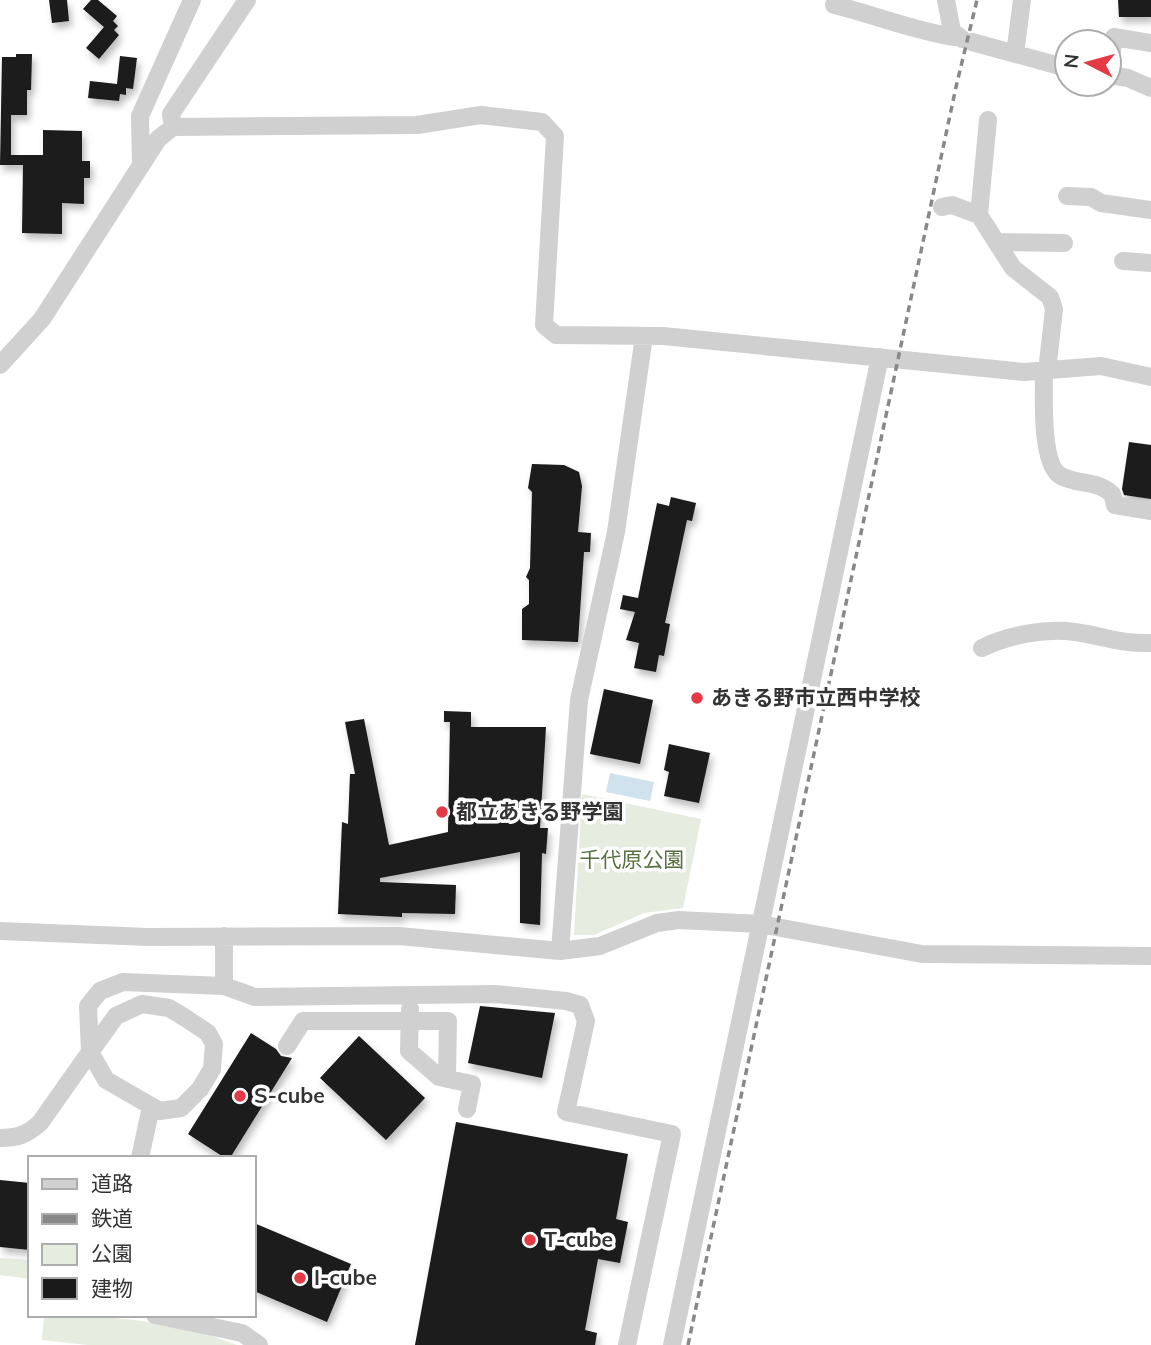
<svg xmlns="http://www.w3.org/2000/svg" width="1151" height="1345" font-family="Mulish,'Noto Sans JP',sans-serif">
	<style>
		.green { fill: #e6ecdf }
		.water { fill: #cfe2ee }
		.building { fill: #1a1a1a; filter: url(#shadow) }
		.lines { fill: none; stroke-linecap: round; stroke-linejoin: round }
		.minor { stroke: #d0d0d0; stroke-width: 18 }
		.rail { stroke: #888; stroke-width: 3.5; stroke-dasharray: 7 5; stroke-linecap: butt }
		.poi-dot { fill: #e63946; stroke: #fff; stroke-width: 2.5 }
		.labels { text-anchor: middle; stroke-width: 7; stroke-linejoin: round; paint-order: stroke }
		.poi-label { font-size: 21px; font-weight: bold; fill: #333; stroke: #fff; text-anchor: start }
		.park-label { font-size: 21px; fill: #56703f; stroke: #fff }
	</style>
	<defs>
		<filter id="shadow"><feDropShadow dx="3" dy="5.5" stdDeviation="3.5" flood-color="#0004"/></filter>
	</defs>
	<rect width="100%" height="100%" fill="#fff"/>
	<!-- green -->
	<path class="green" d="M582,794l119,25 -18,89 -39,5 -50,22h-20z
		M0,1258l30,2v19l-30,-4z
		M44,1315c64,0 133,6 193,30h-149l-46,-5z"/>
	<!-- water -->
	<path class="water" d="M610,773l44,9 -4,19 -44,-9z"/>
	<!-- building -->
	<path class="building" d="M49,0h18l2,21 -17,2z
		M91,0h7l19,16 -4,5 5,5 -4,4 5,5 -20,24 -13,-11 18,-21 -21,-18z
		M1118,0h33v17h-32z
		M16,54h16l-1,36h-4v25h-16v40h32v-25l39,1v30h8v17h-6v26l-22,-1v31l-40,-1 1,-68h-23l2,-108h14z
		M120,56l17,2 -4,31 -7,-1v7l-6,-1 -1,7 -31,-3 2,-17 27,3z
		M1129,442l22,3v54l-27,-4 -2,-6z
		M532,464l32,1 15,7 3,14 -4,46 13,1 -1,19h-6l-6,90 -56,-2v-31l7,-5v-24l-3,-3 4,-9 2,-76 -4,-4z
		M671,497l25,6 -4,18 -5,-1 -22,103 5,1 -6,32 -5,-1 -3,17 -22,-4 5,-25 -13,-3 9,-28 -15,-3 3,-14 15,3 19,-95 12,3z
		M604,689l49,11 -13,64 -50,-10z
		M444,711l27,1v15h75l-6,101h8l-2,26 -4,-1 -2,72 -20,-2v-71l-140,26v4l76,3 -1,29 -53,-1v4l-64,-3 4,-92 6,2 2,-50h5l-10,-52 19,-3 25,126 59,-13 2,-110h-6z
		M669,744l41,9 -11,50 -35,-7 5,-24 -5,-2z
		M480,1006l75,7 -13,65 -74,-15z
		M251,1033l25,16 5,7 11,2 -62,100h-5l-37,-24z
		M359,1036l66,62 -39,42 -66,-62z
		M456,1122l172,32 -12,65 12,3 -8,41 -22,-4 -13,71 12,3 -2,12h-180z
		M0,1180l30,3v67l-30,-3z
		M254,1223l97,41 -24,58 -73,-31z"/>
	<g class="lines">
		<!-- minor -->
		<path class="minor" d="M946,0l6,31 10,8
			M834,5c42,10 80,26 121,32
			M972,42l95,26
			M1015,54l7,-54
			M1109,71l5,-34 37,6
			M1109,75l19,3 23,10
			M988,120l-9,95 34,53 37,29 4,12 -7,62
			M173,127l-2,-13 76,-114
			M141,166l-1,-50 52,-116
			M1067,196l24,1 10,6 50,7
			M942,207l10,-2 27,10
			M999,242l65,1
			M1123,261l28,2
			M0,365l42,-46 116,-180 15,-12 244,-2 64,-10 61,7 13,14 -11,189 12,10 107,1 361,36 77,-6 50,11
			M1044,371c0,21 -4,94 17,105 17,9 36,4 51,18l3,11 36,6
			M982,648c26,-13 63,-20 93,-16 29,4 44,12 76,11
			M0,931l148,6 251,-1 161,15 40,-5 57,-23 22,-3 81,4 162,30 229,2
			M224,936v50l31,11 240,-3 71,7 14,4 6,16 -20,91 106,22 -45,211
			M560,951l19,-251 37,-168 28,-196
			M410,1009l-1,42 30,26 33,7 -5,25
			M287,1046l16,-25h145l-1,58
			M0,1138c18,0 26,-3 40,-15l50,-71 26,-36 26,-12 27,4 15,9 24,16 6,11 -2,25 -12,20 -19,19 -21,3 -54,-31 -16,-28 -2,-46 12,-15 23,-9 101,4
			M140,1158l11,-51
			M155,1315l87,18 17,12
			M672,1345l208,-988"/>
		<!-- rail -->
		<path class="rail" d="M688,1345l268,-1258 21,-87"/>
	</g>
	<!-- markers -->
	<g class="poi-dot">
		<circle cx="697" cy="698" r="7"/>
		<circle cx="442" cy="812" r="7"/>
		<circle cx="240" cy="1096" r="7"/>
		<circle cx="530" cy="1240" r="7"/>
		<circle cx="300" cy="1278" r="7"/>
	</g>
	<g class="labels">
		<!-- poi labels -->
		<g class="poi-label">
			<text x="711" y="705">あきる野市立西中学校</text>
			<text x="456" y="819">都立あきる野学園</text>
			<text x="254" y="1103">S-cube</text>
			<text x="544" y="1247">T-cube</text>
			<text x="314" y="1285">I-cube</text>
		</g>
		<!-- park labels -->
		<g class="park-label">
			<text x="632" y="867">千代原公園</text>
		</g>
	</g>
	<!-- legend -->
	<rect x="28" y="1156" width="228" height="161" fill="#ffffff" stroke="#adadad" stroke-width="2"/>
	<rect x="42" y="1179" width="35" height="10" fill="#d0d0d0" stroke="#adadad" stroke-width="2"/>
	<text x="91" y="1191" font-size="21" fill="#333333">道路</text>
	<rect x="42" y="1214" width="35" height="10" fill="#888888" stroke="#adadad" stroke-width="2"/>
	<text x="91" y="1226" font-size="21" fill="#333333">鉄道</text>
	<rect x="42" y="1244" width="35" height="21" fill="#e6ecdf" stroke="#adadad" stroke-width="2"/>
	<text x="91" y="1261" font-size="21" fill="#333333">公園</text>
	<rect x="42" y="1278" width="35" height="21" fill="#1a1a1a" stroke="#adadad" stroke-width="2"/>
	<text x="91" y="1296" font-size="21" fill="#333333">建物</text>
	<!-- north arrow -->
	<g transform="translate(1088 63) rotate(276)"><circle r="33" fill="#ffffff" stroke="#adadad" stroke-width="2"/>
	<path d="M0-5L12 26L0 18L-12 26Z" fill="#e63946"/>
	<text y="-10" font-size="19" font-weight="bold" text-anchor="middle" fill="#333333">N</text>
	</g>
</svg>
